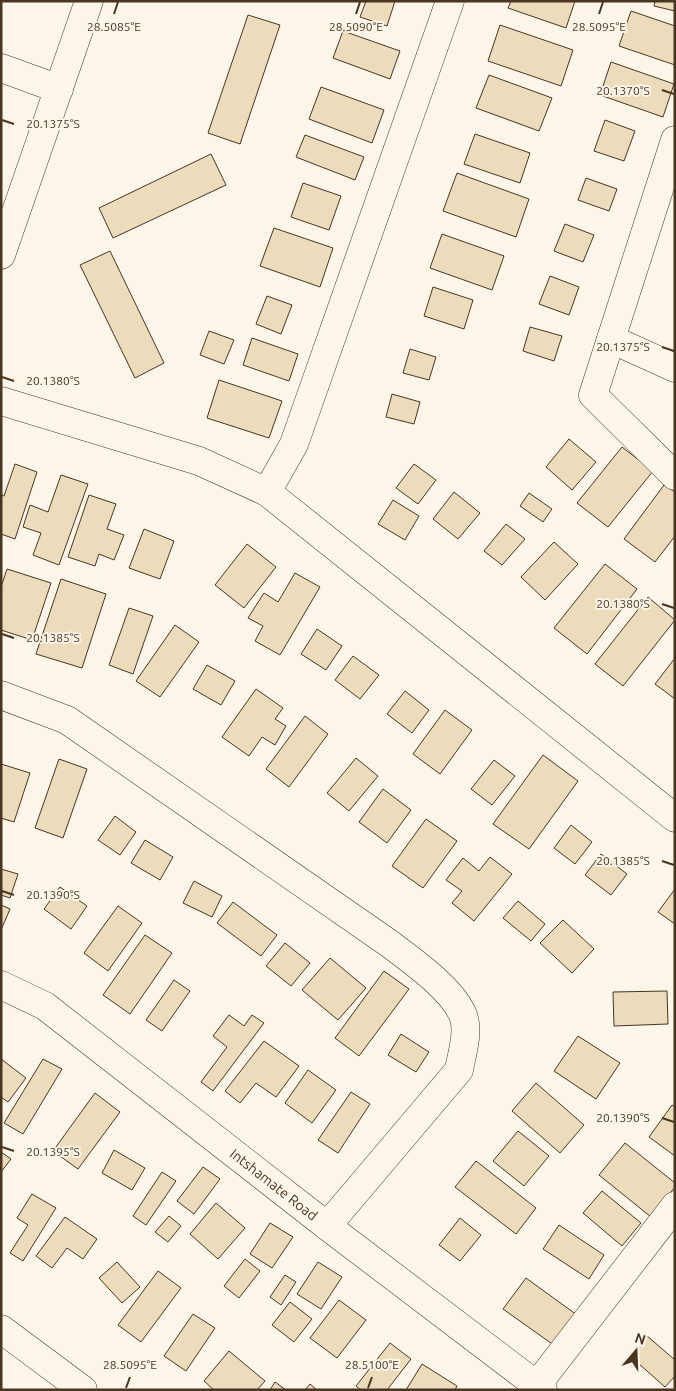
<svg xmlns="http://www.w3.org/2000/svg" width="676" height="1391" font-family="Ubuntu,sans-serif">
	<style>
		.building { fill: #ecdcbc; stroke: #4a3520 }
		.lines { fill: none; stroke-linecap: round; stroke-linejoin: round }
		.minor-casing { stroke: #4a3520; stroke-width: 29 }
		.minor { stroke: #fbf6e9; stroke-width: 28 }
		.ticks { fill: none; stroke: #4a3520; stroke-width: 2 }
		.labels { text-anchor: middle; stroke-width: 4; stroke-linejoin: round; paint-order: stroke }
		.street-label { font-size: 14px; fill: #4a3520; stroke: #fbf6e9 }
		.ticks-label { font-size: 12px; text-anchor: middle; fill: #4a3520; stroke: #fbf6e9; stroke-width: 4; stroke-linejoin: round; paint-order: stroke }
	</style>
	<rect width="100%" height="100%" fill="#fbf6e9"/>
	<!-- building -->
	<path class="building" d="M366,1h29l-8,25 -27,-9z
		M511,1h64l-9,27 -58,-20z
		M655,1h20v10l-21,-5z
		M631,11l44,15v39l-56,-19z
		M248,15l32,10 -40,119 -32,-11z
		M500,25l73,25 -12,36 -73,-25z
		M343,31l57,20 -10,28 -57,-21z
		M611,62l63,22 -11,33 -63,-22z
		M489,75l63,23 -13,33 -63,-23z
		M321,87l63,23 -12,33 -63,-24z
		M605,120l30,11 -11,30 -30,-10z
		M475,134l55,19 -10,30 -56,-19z
		M305,135l59,22 -9,23 -59,-23z
		M211,154l15,31 -113,53 -14,-30z
		M457,173l72,26 -13,38 -73,-26z
		M586,178l31,11 -8,22 -31,-11z
		M303,183l38,13 -12,34 -38,-13z
		M565,224l29,11 -11,27 -29,-11z
		M274,228l59,20 -13,39 -60,-21z
		M442,234l62,22 -12,34 -62,-22z
		M110,251l54,112 -29,15 -55,-113z
		M550,276l29,11 -10,28 -30,-11z
		M433,287l40,13 -9,29 -40,-13z
		M267,296l25,9 -11,29 -25,-10z
		M530,327l32,9 -8,25 -31,-10z
		M209,331l25,9 -10,24 -24,-9z
		M252,338l46,16 -9,27 -46,-16z
		M410,349l26,8 -7,23 -26,-7z
		M219,380l63,21 -13,37 -62,-20z
		M392,394l28,8 -6,22 -28,-7z
		M569,439l27,23 -24,28 -26,-23z
		M622,447l31,24 -45,56 -31,-24z
		M15,464l22,8 -22,67 -14,-5v-39l3,1z
		M414,464l22,16 -18,24 -22,-16z
		M61,475l27,9 -29,81 -26,-10 8,-22 -18,-6 7,-22 18,7z
		M664,485l11,7v44l-20,26 -31,-23z
		M454,492l26,21 -22,26 -25,-20z
		M529,493l23,16 -9,13 -23,-16z
		M89,495l27,9 -9,25 17,6 -10,25 -15,-6 -4,12 -27,-9z
		M393,500l26,16 -14,24 -27,-16z
		M506,524l19,15 -23,26 -18,-14z
		M144,529l30,12 -14,38 -31,-11z
		M554,542l24,22 -33,36 -24,-23z
		M247,544l29,23 -32,41 -29,-23z
		M605,564l32,25 -50,65 -33,-26z
		M7,569l44,14 -19,57 -31,-10v-43z
		M295,573l25,14 -40,68 -25,-14 8,-15 -15,-8 16,-25 14,9z
		M61,579l45,15 -24,74 -46,-14z
		M648,597l27,23 -52,66 -28,-22z
		M129,608l24,8 -20,58 -24,-9z
		M175,625l24,17 -39,55 -24,-16z
		M317,629l25,17 -16,24 -25,-16z
		M353,656l26,19 -19,24 -25,-19z
		M675,658v41l-20,-15z
		M207,665l28,16 -14,24 -28,-16z
		M256,689l27,19 -8,11 11,7 -11,19 -13,-8 -13,19 -27,-19z
		M405,691l24,19 -17,23 -25,-19z
		M445,710l27,20 -32,44 -27,-20z
		M305,716l23,18 -39,53 -23,-18z
		M543,755l35,26 -49,68 -36,-25z
		M356,758l22,18 -29,35 -22,-18z
		M59,759l28,10 -24,69 -28,-10z
		M494,760l21,16 -23,29 -21,-16z
		M1,764l29,9 -16,49 -13,-4z
		M383,789l28,21 -24,33 -28,-21z
		M115,816l21,16 -16,23 -22,-15z
		M426,819l31,22 -34,47 -31,-22z
		M571,825l21,17 -17,22 -21,-16z
		M145,840l28,17 -13,23 -29,-17z
		M601,854l26,20 -16,21 -26,-20z
		M490,857l22,17 -38,47 -22,-18 10,-12 -16,-11 17,-22 16,13z
		M1,869l17,5 -8,24 -9,-3z
		M194,881l28,15 -10,21 -29,-14z
		M60,887l27,19 -16,23 -27,-20z
		M675,889v35l-17,-12z
		M518,901l27,23 -14,17 -28,-23z
		M233,902l44,33 -16,21 -44,-33z
		M1,905l9,4 -9,21z
		M118,906l24,17 -34,48 -24,-18z
		M563,920l31,29 -22,24 -32,-30z
		M145,935l27,18 -42,61 -27,-19z
		M285,943l25,20 -19,23 -25,-20z
		M330,958l36,30 -28,32 -36,-30z
		M384,971l25,18 -50,67 -24,-18z
		M174,980l16,11 -28,40 -16,-11z
		M667,991l1,33 -54,2 -1,-34z
		M229,1015l15,11 8,-11 12,8 -51,68 -12,-9 26,-35 -14,-11z
		M401,1034l28,18 -13,20 -28,-17z
		M578,1036l42,27 -24,36 -42,-28z
		M264,1041l35,25 -23,31 -20,-14 -16,20 -15,-12z
		M1,1059l25,19 -18,24 -7,-5z
		M43,1059l19,10 -39,65 -19,-11z
		M308,1070l28,20 -24,33 -27,-20z
		M536,1083l48,42 -24,28 -48,-42z
		M351,1092l19,12 -32,49 -20,-13z
		M95,1093l25,19 -42,57 -25,-18z
		M672,1105l3,2v49l-26,-19z
		M518,1131l31,25 -25,30 -31,-25z
		M625,1143l50,40v4l-24,30 -52,-42z
		M114,1150l31,18 -13,22 -30,-17z
		M1,1152l10,7 -10,13z
		M476,1161l60,47 -20,26 -61,-47z
		M203,1167l17,12 -26,35 -17,-13z
		M162,1172l14,9 -30,44 -13,-9z
		M602,1191l39,32 -19,23 -39,-33z
		M32,1194l24,14 -33,53 -13,-8 18,-28 -11,-7z
		M216,1203l29,25 -27,31 -28,-25z
		M169,1216l12,10 -13,16 -13,-10z
		M65,1217l32,22 -14,20 -16,-11 -15,20 -16,-12z
		M460,1218l21,17 -21,26 -21,-16z
		M270,1223l23,14 -21,31 -22,-14z
		M559,1225l45,30 -15,24 -46,-30z
		M245,1259l15,12 -21,27 -15,-12z
		M117,1262l23,25 -18,16 -23,-25z
		M318,1262l24,15 -21,32 -24,-15z
		M158,1271l23,17 -40,54 -23,-17z
		M285,1275l11,7 -15,23 -11,-8z
		M526,1278l51,37 -22,31 -52,-37z
		M339,1300l27,20 -29,38 -27,-20z
		M290,1302l22,17 -18,23 -22,-17z
		M193,1314l22,14 -29,43 -22,-15z
		M646,1335l29,25v16l-10,11 -36,-32z
		M390,1343l21,16 -24,31h-26l-5,-4z
		M229,1351l36,30 -8,9h-43l-10,-9z
		M422,1364l35,22 -2,4h-49z
		M275,1382l11,8h-16z
		M310,1384l7,6h-12z"/>
	<g class="lines">
		<defs>
			<g id="minor">
				<path d="M1,68l58,21"/>
				<path d="M675,140l-82,255 82,81"/>
				<path d="M1,255l88,-254"/>
				<path d="M611,339l64,29"/>
				<path d="M1,401l198,60 68,31 408,326"/>
				<path d="M267,492l27,-48 156,-443"/>
				<path d="M1,695l66,25 323,224c22,17 60,43 72,69 8,16 0,40 -3,57l-132,156"/>
				<path id="s1" d="M1,985l44,21 282,220 216,164"/>
				<path d="M1,1329l82,61"/>
				<path d="M533,1390l142,-184"/>
			</g>
		</defs>
		<!-- minor casing -->
		<use href="#minor" class="minor-casing"/>
		<!-- minor -->
		<use href="#minor" class="minor"/>
	</g>
	<!-- ticks -->
	<path class="ticks" d="M114,14l4,-12M356,14l4,-12M599,14l4,-12M662,90l12,4M2,120l12,4M662,347l12,4M2,377l12,4M662,604l12,4M2,634l12,4M662,861l12,4M2,891l12,4M662,1118l12,4M2,1147l12,4M126,1388l4,-11M368,1388l4,-11"/>
	<g class="labels">
		<!-- street labels -->
		<g class="street-label">
			<text dy="5" stroke="none"><textPath href="#s1" startOffset="339">Intshamate Road</textPath></text>
		</g>
	</g>
	<g class="ticks-label">
		<text x="356" y="31">28.5090°E</text>
		<text x="114" y="31">28.5085°E</text>
		<text x="599" y="31">28.5095°E</text>
		<text x="623" y="95">20.1370°S</text>
		<text x="53" y="128">20.1375°S</text>
		<text x="623" y="351">20.1375°S</text>
		<text x="53" y="385">20.1380°S</text>
		<text x="623" y="608">20.1380°S</text>
		<text x="53" y="642">20.1385°S</text>
		<text x="623" y="865">20.1385°S</text>
		<text x="53" y="899">20.1390°S</text>
		<text x="623" y="1122">20.1390°S</text>
		<text x="53" y="1156">20.1395°S</text>
		<text x="130" y="1369">28.5095°E</text>
		<text x="372" y="1369">28.5100°E</text>
	</g>
	<!-- border -->
	<rect width="676" height="1391" fill="none" stroke="#4a3520" stroke-width="5"/>
	<!-- north arrow -->
	<g transform="translate(636 1351) rotate(19)" stroke="#fbf6e9" stroke-width="4" paint-order="stroke">
	<path d="M0-4L9 19L0 12L-9 19Z" fill="#4a3520"/>
	<text y="-8" font-size="14" font-weight="bold" text-anchor="middle" fill="#4a3520">N</text>
	</g>
</svg>
